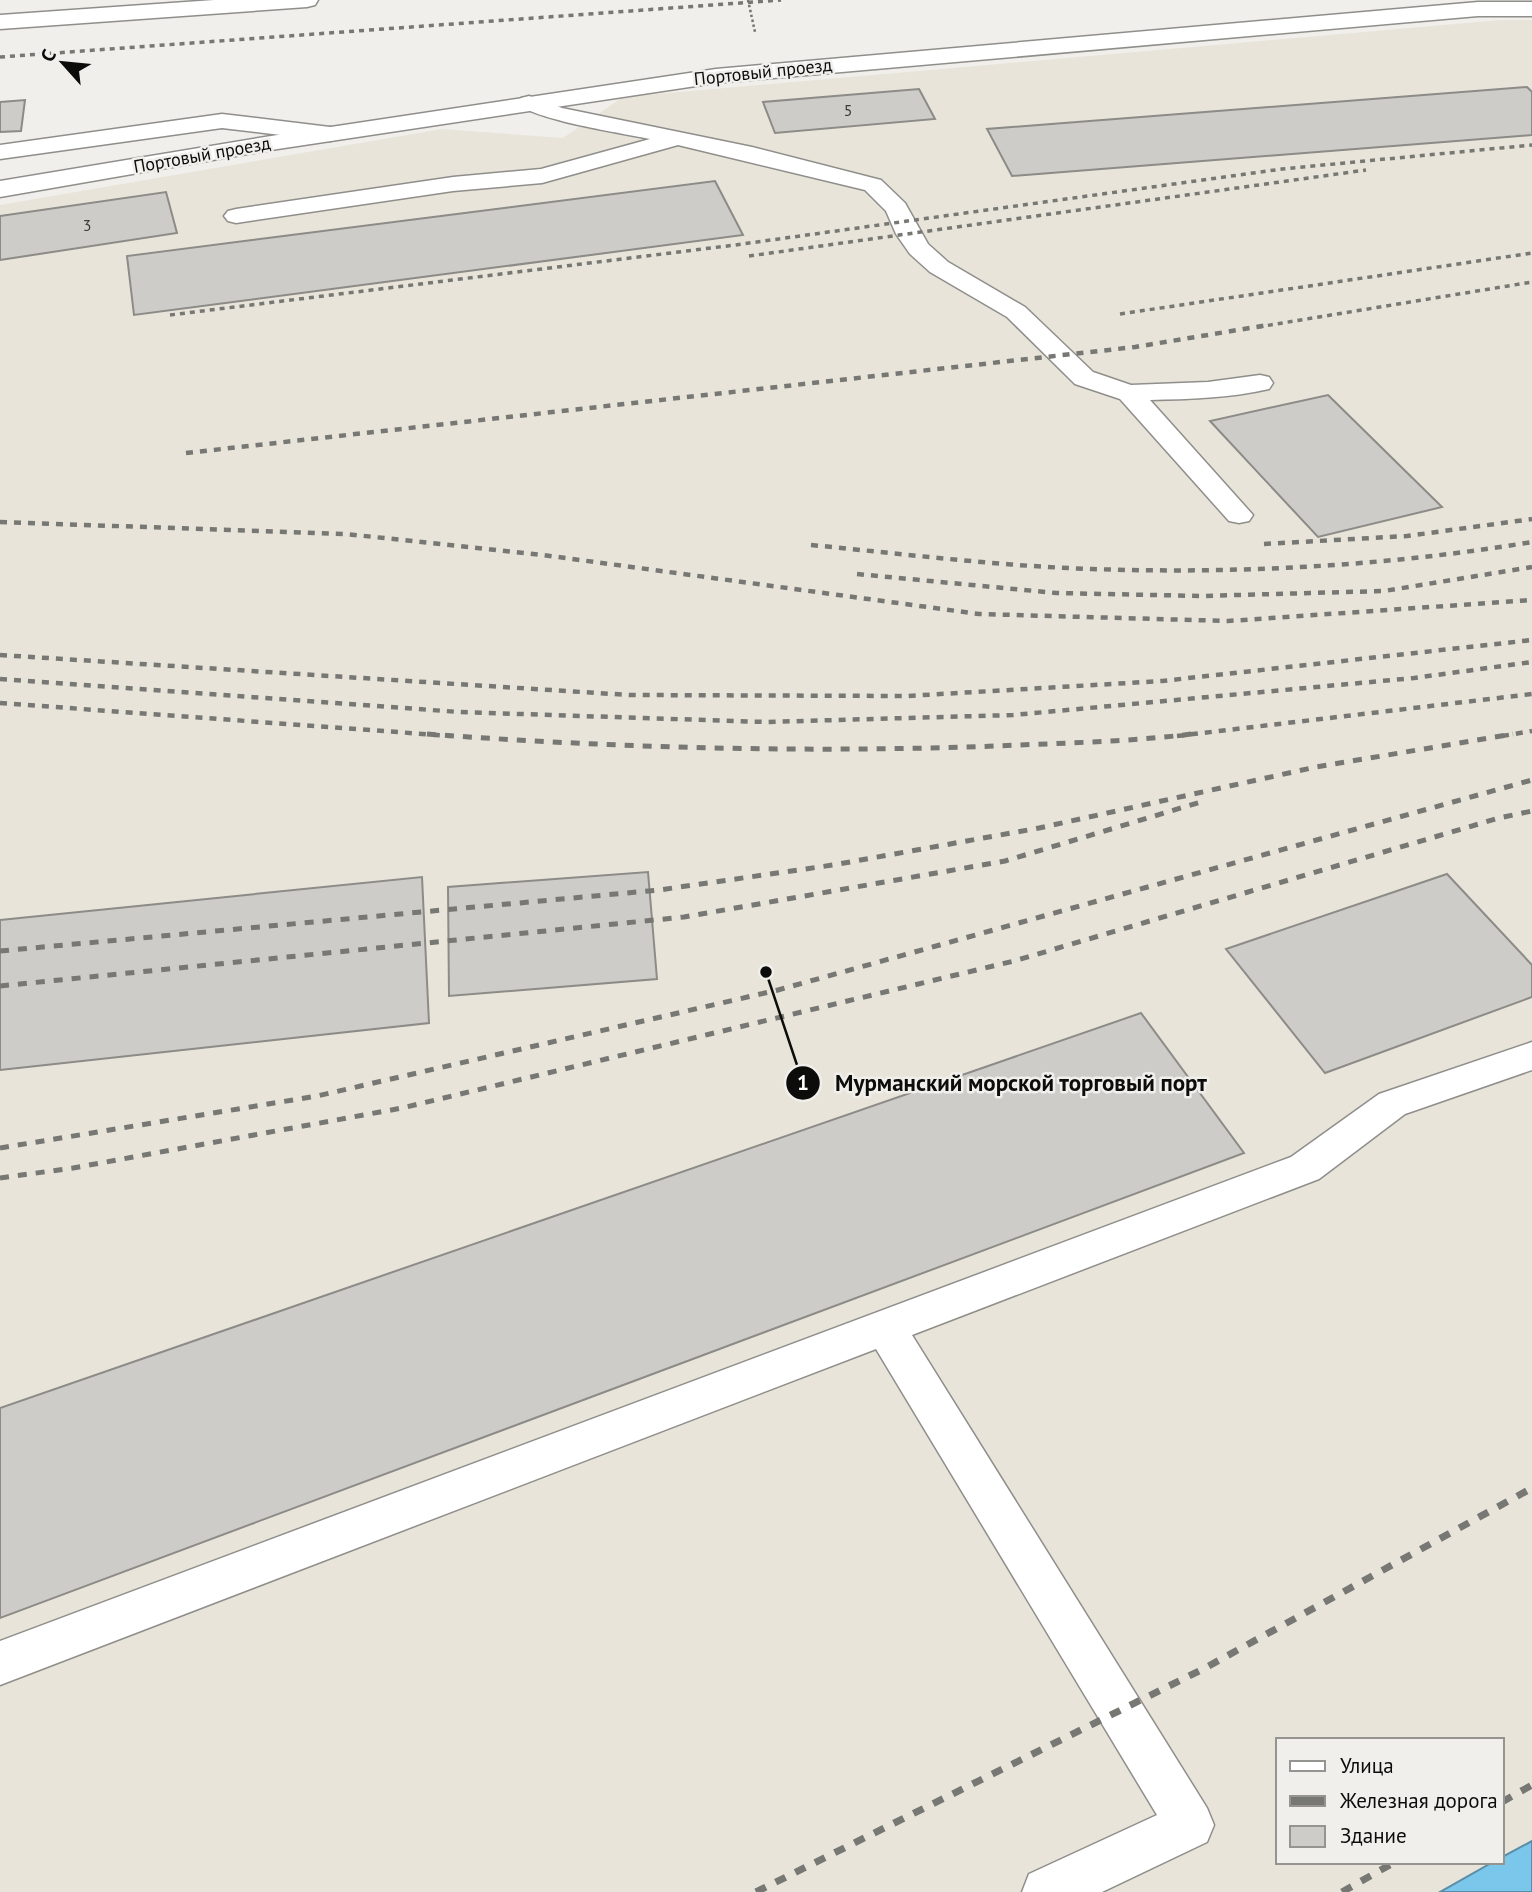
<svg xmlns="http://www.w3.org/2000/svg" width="1532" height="1892" font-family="'PT Sans',sans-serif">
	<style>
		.built { fill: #e8e4d9 }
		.water { fill: #7bc6eb; stroke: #5a8ea8; stroke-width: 2 }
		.building { fill: #cdccc8; stroke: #8c8b87; stroke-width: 2 }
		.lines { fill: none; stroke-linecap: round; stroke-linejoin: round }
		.lane-casing { stroke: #8f8e8b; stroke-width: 3 }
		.street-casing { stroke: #8f8e8b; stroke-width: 3 }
		.secondary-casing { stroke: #8f8e8b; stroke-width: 3 }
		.path { stroke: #737371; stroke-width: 2.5; stroke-dasharray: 2.5 2.5; stroke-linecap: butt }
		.lane { fill: #fff; fill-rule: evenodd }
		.street { fill: #fff; fill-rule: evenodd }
		.secondary { fill: #fff; fill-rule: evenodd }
		.rail-far3 { stroke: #777774; stroke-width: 3.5; stroke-dasharray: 5 5; stroke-linecap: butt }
		.rail-far2 { stroke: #777774; stroke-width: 4.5; stroke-dasharray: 7 7; stroke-linecap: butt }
		.rail-far1 { stroke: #777774; stroke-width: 5; stroke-dasharray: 9 9; stroke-linecap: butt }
		.rail { stroke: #777774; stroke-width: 7; stroke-dasharray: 11 11; stroke-linecap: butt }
		.labels { text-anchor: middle; stroke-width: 5; stroke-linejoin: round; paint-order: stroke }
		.far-number-label { font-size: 16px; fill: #3c3c3a }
		.far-street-label { font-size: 18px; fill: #0c0c0b; stroke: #f0efeb }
		.leader { fill: none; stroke: #0c0c0b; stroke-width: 2.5 }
		.callout-dot { fill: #0c0c0b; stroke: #f0efeb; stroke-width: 2.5 }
		.mark-label { font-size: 21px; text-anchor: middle; font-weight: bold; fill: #fff }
		.callout-label { font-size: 23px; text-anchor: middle; font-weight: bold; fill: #0c0c0b; stroke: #f0efeb; stroke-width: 5; stroke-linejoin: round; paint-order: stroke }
	</style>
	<rect width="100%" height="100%" fill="#f0efeb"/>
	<!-- built -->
	<path class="built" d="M1500,20h32v1821l-30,16v-117h-224v122h215l-53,30h-1440v-1687l442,-76 121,9 60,-41z"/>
	<!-- water -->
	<path class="water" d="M1532,1841v51h-92l53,-30h9v-5z"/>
	<!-- building -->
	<path class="building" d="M1527,87l5,5v43l-520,41 -25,-47z
		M919,89l16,30 -160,14 -12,-31z
		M25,100l-4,31 -21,1v-30z
		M715,181l28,54 -609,80 -7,-59z
		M166,192l11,41 -177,27v-44z
		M1328,395l114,112 -124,30 -108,-116z
		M648,872l9,107 -208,17 -1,-109z
		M1447,874l85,91v32l-207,76 -99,-124z
		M422,877l7,146 -429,47v-150z
		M1141,1013l103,140 -1244,465v-210z"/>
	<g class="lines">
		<defs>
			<path id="lane" d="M529,96l33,12 190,39 129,33 24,23 23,41 20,18 77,45 68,65 38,13 77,-3 52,-7 9,2 4,6 -4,6c-39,9 -79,10 -119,11l103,115 -4,6 -10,2 -10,-2 -109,-122 -45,-15 -68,-67 -77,-45 -20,-18 -14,-20 -10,-23 -21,-21 -187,-45 -136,38 -89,8 -217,32 -8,-2 -4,-5 4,-5 8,-2 217,-32 88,-8 109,-30c-23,-5 -121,-20 -132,-36l3,-5z
				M222,114l108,13 8,2 3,5 -3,5 -8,2 -108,-13 -222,31v-14z
				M1532,1042v28l-127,44 -86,65 -407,156 295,473 7,17 -7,17 -105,50h-80l7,-18 128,-59 -281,-466 -876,336v-44l1291,-484 88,-63z"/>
			<path id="street" d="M1478,2h54v14h-54l-762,67 -445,67 -271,47v-16l271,-45 445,-67z"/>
			<path id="secondary" d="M214,0h104l-3,5 -8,2 -307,22v-14z"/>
		</defs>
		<!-- lane casing -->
		<use href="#lane" class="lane-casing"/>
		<!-- street casing -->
		<use href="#street" class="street-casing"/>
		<!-- secondary casing -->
		<use href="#secondary" class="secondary-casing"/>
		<!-- path -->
		<path class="path" d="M748,0l7,32"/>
		<!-- lane -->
		<use href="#lane" class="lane"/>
		<!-- street -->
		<use href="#street" class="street"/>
		<!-- secondary -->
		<use href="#secondary" class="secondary"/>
		<!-- rail-far3 -->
		<path class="rail-far3" d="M0,57l781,-57
			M749,256l617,-86
			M1120,314l412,-61
			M170,315l565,-70 547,-76 250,-24
			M1258,327l274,-45"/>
		<!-- rail-far2 -->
		<path class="rail-far2" d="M186,453l949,-106 133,-22
			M0,522l346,12 197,21 436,59 249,7 304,-21
			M1264,544l143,-8 125,-17
			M811,545c94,9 187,21 281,24 148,5 294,-3 440,-27
			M857,574l199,19 146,3 182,-5 148,-24
			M0,655l629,40 278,1 255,-15 370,-41
			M0,679l459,33 307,10 247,-7 401,-37 118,-16
			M0,703l451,33
			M1177,736l355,-42
			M1502,736l30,-5"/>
		<!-- rail-far1 -->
		<path class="rail-far1" d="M427,734c189,14 379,19 569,12 65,-3 131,-4 196,-12
			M0,951l659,-61 174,-25 206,-37 277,-61 197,-33
			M0,986l684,-69 321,-56 199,-60
			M0,1148l317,-52 461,-106 754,-210
			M0,1178l73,-10 329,-60 612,-147 485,-143 33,-7"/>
		<!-- rail -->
		<path class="rail" d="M1502,1802l30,-17
			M756,1892l449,-224 327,-180
			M1342,1892l53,-30"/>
	</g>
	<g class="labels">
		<!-- far-number labels -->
		<g class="far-number-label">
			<text x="848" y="116">5</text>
			<text x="87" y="231">3</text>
		</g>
		<!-- far-street labels -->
		<g class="far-street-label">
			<text transform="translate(763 72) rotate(-6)" y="6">Портовый проезд</text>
			<text transform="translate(202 155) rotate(-10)" y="6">Портовый проезд</text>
		</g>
	</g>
	<!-- callouts -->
	<path class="leader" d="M766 972L803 1083"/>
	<g class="callout-dot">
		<circle cx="766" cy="972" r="7"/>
		<circle cx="803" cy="1083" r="18"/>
	</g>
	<g class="mark-label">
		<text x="803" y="1090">1</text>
	</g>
	<g class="callout-label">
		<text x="1021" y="1091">Мурманский морской торговый порт</text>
	</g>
	<!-- legend -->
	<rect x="1276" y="1738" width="228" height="126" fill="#f0efeb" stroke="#959491" stroke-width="2"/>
	<rect x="1290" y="1761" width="35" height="10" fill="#ffffff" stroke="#959491" stroke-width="2"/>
	<text x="1340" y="1773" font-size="21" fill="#0c0c0b">Улица</text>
	<rect x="1290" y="1796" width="35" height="10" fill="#777774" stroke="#959491" stroke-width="2"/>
	<text x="1340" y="1808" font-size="21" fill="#0c0c0b">Железная дорога</text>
	<rect x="1290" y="1826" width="35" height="21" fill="#cdccc8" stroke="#959491" stroke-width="2"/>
	<text x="1340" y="1843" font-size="21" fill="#0c0c0b">Здание</text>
	<!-- north arrow -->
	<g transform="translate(63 63) rotate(297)" stroke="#f0efeb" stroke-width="5" paint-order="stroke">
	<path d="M0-5L12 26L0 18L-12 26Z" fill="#0c0c0b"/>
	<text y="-10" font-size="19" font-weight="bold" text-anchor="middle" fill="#0c0c0b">С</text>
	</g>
</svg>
